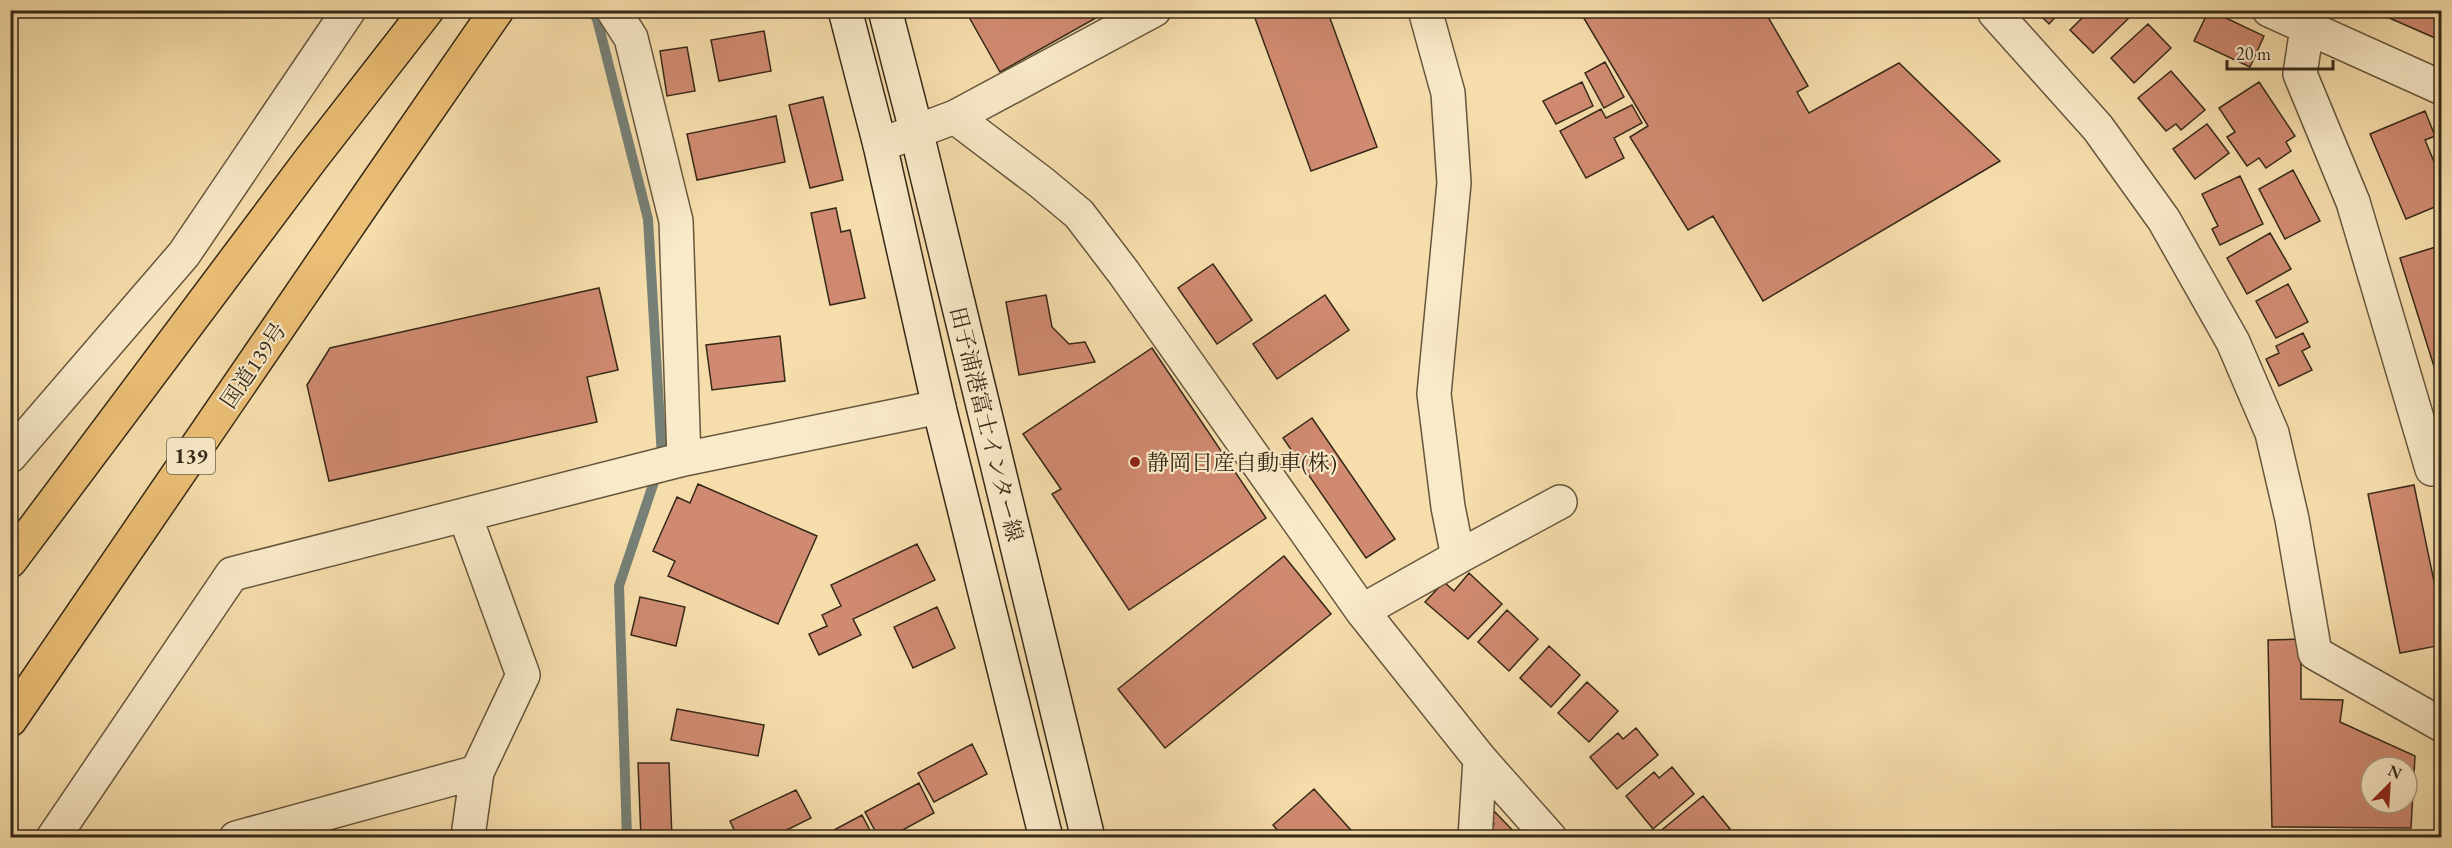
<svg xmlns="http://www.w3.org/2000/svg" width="2452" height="848" font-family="'EB Garamond','Noto Serif JP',serif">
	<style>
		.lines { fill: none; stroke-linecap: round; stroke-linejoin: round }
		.stream { stroke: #768076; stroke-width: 10 }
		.building { fill: #d08a71; stroke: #362918; stroke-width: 1.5; fill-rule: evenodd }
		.minor-casing { stroke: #66563d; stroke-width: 36 }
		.secondary-casing { stroke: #362918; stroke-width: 36 }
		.trunk-casing { stroke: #362918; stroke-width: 36 }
		.minor { stroke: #f9eac9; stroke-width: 33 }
		.secondary { stroke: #f9eac9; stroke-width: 33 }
		.trunk { stroke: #ebbf76; stroke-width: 33 }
		.poi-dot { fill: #8f2418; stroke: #f9eac9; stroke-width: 2 }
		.labels { text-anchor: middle; stroke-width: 4.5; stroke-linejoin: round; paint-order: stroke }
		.shield { fill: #f9eac9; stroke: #70634d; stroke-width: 1.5 }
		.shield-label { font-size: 21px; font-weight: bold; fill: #362918 }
		.street-label { font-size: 22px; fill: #362918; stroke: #f9eac9 }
		.poi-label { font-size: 22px; fill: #362918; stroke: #f9eac9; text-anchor: start }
	</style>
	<rect width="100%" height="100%" fill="#f6deac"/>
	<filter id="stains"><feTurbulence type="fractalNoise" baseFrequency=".00333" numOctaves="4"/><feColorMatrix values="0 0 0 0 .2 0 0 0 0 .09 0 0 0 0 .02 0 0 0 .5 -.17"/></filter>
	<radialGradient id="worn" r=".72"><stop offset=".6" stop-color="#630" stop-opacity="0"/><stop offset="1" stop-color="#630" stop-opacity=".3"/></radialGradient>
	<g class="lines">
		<!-- stream -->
		<path class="stream" d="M592,10l5,9 51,200 14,239 -43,128 8,252"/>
	</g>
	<!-- building -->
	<path class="building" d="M965,10h145l-110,62z
		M1252,10h75l50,137 -66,24z
		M1579,10h185l44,76 -11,6 12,21 90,-50 101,98 -237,140 -50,-85 -25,14 -58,-93 18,-11z
		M2035,10h27l-13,14z
		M2090,10h43l2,2 -42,41 -23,-23z
		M2209,10l55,26 -14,31 -56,-26z
		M2371,10h71v31z
		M2148,24l23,24 -37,35 -23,-25z
		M764,31l7,40 -52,10 -8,-41z
		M687,47l8,44 -28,5 -7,-45z
		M1605,62l19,35 -20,11 -19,-35z
		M2171,71l34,39 -24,20 -5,-6 -10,7 -28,-33z
		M1582,82l11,24 -37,18 -13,-23z
		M2259,82l36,54 -9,6 5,9 -25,17 -7,-10 -12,8 -20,-29 8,-5 -16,-24z
		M823,97l20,83 -33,8 -21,-83z
		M1632,105l10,18 -28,15 10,20 -38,20 -26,-47 41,-22 5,9z
		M2425,111l10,25 -10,4 17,41v23l-36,15 -36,-85z
		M776,116l9,46 -88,18 -10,-46z
		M2207,124l22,29 -34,26 -22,-30z
		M2293,170l27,51 -35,18 -26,-50z
		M2240,176l23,48 -43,21 -8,-16 6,-3 -16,-32z
		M836,208l5,24 9,-2 15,68 -35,7 -19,-92z
		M2270,233l21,36 -44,25 -20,-36z
		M2439,246l3,9v137l-42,-134z
		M1213,264l39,56 -35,24 -39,-56z
		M2288,284l20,38 -32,16 -20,-37z
		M599,288l19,82 -31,7 10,45 -268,59 -22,-96 23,-37z
		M1046,295l6,32 17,17 16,-2 10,20 -76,13 -13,-73z
		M1325,295l24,35 -72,49 -24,-35z
		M2303,333l7,14 -8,4 10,19 -33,16 -13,-27 13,-6 -3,-7z
		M780,336l5,45 -73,9 -6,-45z
		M1152,348l114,170 -137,92 -77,-116 9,-5 -38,-55z
		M1312,418l83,121 -29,19 -83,-120z
		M698,484l119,52 -39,88 -110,-48 7,-15 -22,-10 24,-54 13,6z
		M2414,485l28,135v25l-42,8 -32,-159z
		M917,544l18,36 -82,39 8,16 -42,20 -10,-21 18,-8 -5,-11 19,-9 -10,-21z
		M1284,556l47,58 -166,134 -47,-59z
		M1469,573l33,31 -34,35 -43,-37 19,-20 10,9z
		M640,597l45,10 -9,39 -45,-11z
		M937,607l18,41 -42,20 -19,-41z
		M1507,610l31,29 -29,32 -31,-29z
		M2301,639v60l42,1 -3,22 75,34 -4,72 -139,-1 -4,-187zM2371,767h36v36h-36z
		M1549,646l31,29 -29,32 -31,-29z
		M1587,682l31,29 -29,31 -31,-29z
		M677,709l87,16 -6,31 -87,-16z
		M1636,728l22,27 -41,34 -27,-32 28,-24 5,6z
		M972,744l15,30 -53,28 -16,-29z
		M638,763h31l3,75h-31z
		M1672,767l22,27 -41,35 -27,-33 28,-24 5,6z
		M919,783l15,30 -46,25h-9l-14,-26z
		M1314,789l44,49h-74l-11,-13z
		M796,790l15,28 -40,20h-33l-8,-17z
		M1703,796l27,33 -11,9h-67z
		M1495,812l25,26h-35v-6l9,-8 -6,-6z
		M862,815l12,23h-52l-1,-1z"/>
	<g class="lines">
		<defs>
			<path id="minor" d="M613,10l18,28 45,183 8,238 255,-52
				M1997,10l-2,3 103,115 66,92 69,122 39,91 20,86 23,134 127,72
				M2269,10l173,78
				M2307,28l-7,46 53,128 79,267
				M955,117l87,66 37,31 45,59 238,338 118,148 70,79
				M880,145l75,-28 199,-107
				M10,456l174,-202 165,-244
				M465,516l58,159 -46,97 -8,57 2,9
				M1458,557l102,-55
				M1362,611l96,-54 -10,-50 -14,-113 20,-211 -6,-90 -23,-83
				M53,838l179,-264 452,-115
				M236,838l241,-66
				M1475,838l5,-79"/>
			<path id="secondary" d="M845,10l35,135 59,262 107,431
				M885,10l31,120 172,708"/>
			<path id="trunk" d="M10,561l301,-402 116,-149
				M10,720l361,-528 126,-182"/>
		</defs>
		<!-- minor casing -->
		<use href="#minor" class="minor-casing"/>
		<!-- secondary casing -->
		<use href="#secondary" class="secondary-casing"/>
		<!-- trunk casing -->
		<use href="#trunk" class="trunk-casing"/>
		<!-- minor -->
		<use href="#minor" class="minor"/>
		<!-- secondary -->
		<use href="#secondary" class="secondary"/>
		<!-- trunk -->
		<use href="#trunk" class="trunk"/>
	</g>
	<!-- markers -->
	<circle class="poi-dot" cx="1135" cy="462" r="6"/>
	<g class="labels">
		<!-- shield labels -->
		<rect class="shield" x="167" y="438" width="48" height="36" rx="4.5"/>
		<g class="shield-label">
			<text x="191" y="463">139</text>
		</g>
		<!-- street labels -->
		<g class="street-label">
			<text transform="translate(253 365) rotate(-56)" y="8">国道139号</text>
			<text transform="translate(987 424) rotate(76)" y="8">田子浦港富士インター線</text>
		</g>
		<!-- poi labels -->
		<g class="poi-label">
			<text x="1147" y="470">静岡日産自動車(株)</text>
		</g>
	</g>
	<!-- margin -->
	<rect width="2452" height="848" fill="none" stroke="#f6deac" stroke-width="36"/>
	<rect x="12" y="12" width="2428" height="824" fill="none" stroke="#362918" stroke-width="3"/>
	<rect x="18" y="18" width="2416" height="812" fill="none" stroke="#362918" stroke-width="1.5"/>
	<!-- north arrow -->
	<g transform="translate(2389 785) rotate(24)"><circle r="28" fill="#f9eac9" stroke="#ab9d82" stroke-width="1.5"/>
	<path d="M0-4.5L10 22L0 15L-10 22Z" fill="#8f2418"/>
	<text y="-9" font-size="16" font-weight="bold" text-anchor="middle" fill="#362918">N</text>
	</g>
	<!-- scale -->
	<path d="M2227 60v9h106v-9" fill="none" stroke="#362918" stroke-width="3"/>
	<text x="2236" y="60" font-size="18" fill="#362918" stroke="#f9eac9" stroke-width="4.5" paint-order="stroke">20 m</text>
	<rect width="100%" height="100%" filter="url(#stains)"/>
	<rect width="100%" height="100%" fill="url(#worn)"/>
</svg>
